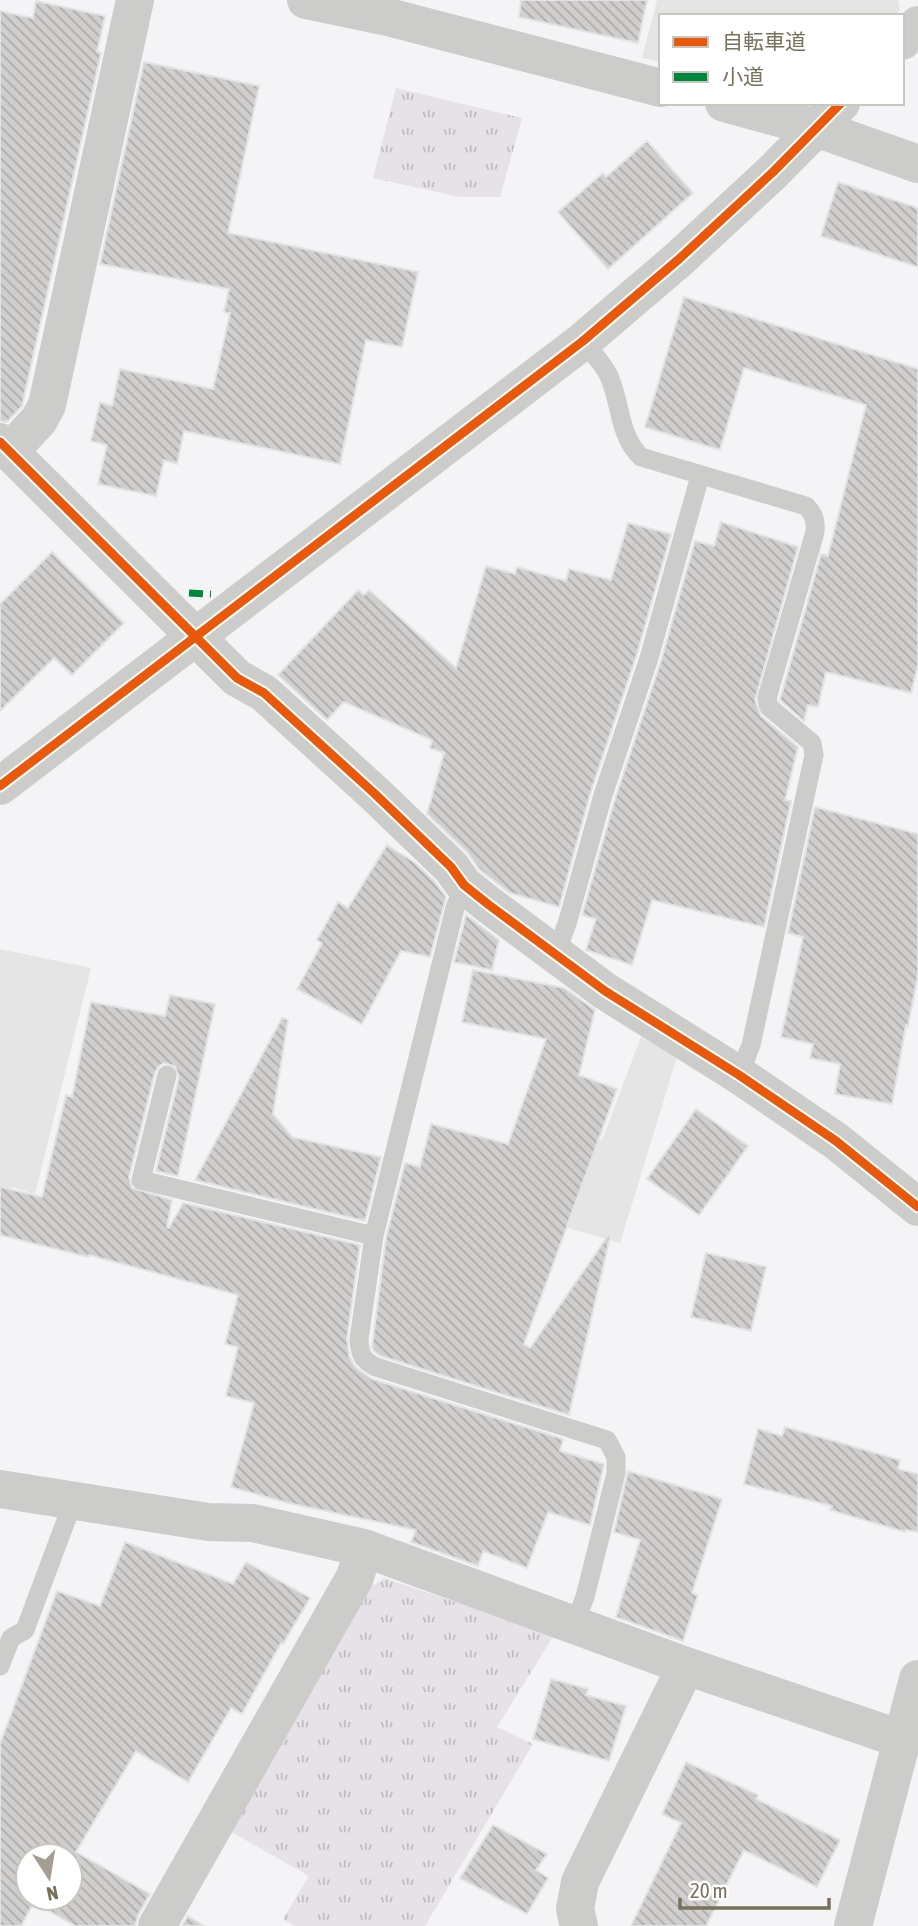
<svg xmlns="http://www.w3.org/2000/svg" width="918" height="1926" font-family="'Asap Condensed','Noto Sans JP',sans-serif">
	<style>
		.built { fill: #e6e5e5 }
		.grass { fill: url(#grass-tufts) }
		.building { fill: url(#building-back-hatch); stroke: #e3e2e4; stroke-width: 2; fill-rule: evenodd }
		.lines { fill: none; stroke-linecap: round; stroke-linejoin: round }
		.service { stroke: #ccccca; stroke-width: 19 }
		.minor { stroke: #ccccca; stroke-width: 38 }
		.tertiary { stroke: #ccccca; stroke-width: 38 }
		.quiet { stroke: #00873e; stroke-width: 7; stroke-dasharray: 14 7; stroke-linecap: butt }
		.cycleway-casing { stroke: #fff; stroke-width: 13 }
		.cycleway { stroke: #e8590c; stroke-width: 9 }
	</style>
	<defs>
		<pattern id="grass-tufts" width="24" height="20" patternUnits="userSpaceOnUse" patternTransform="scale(1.75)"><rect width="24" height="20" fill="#e7e1e8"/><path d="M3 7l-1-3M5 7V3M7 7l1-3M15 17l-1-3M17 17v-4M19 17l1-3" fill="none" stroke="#c0bbbf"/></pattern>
		<pattern id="building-back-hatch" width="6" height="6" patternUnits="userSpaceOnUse" patternTransform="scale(1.75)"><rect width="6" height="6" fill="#d0cfce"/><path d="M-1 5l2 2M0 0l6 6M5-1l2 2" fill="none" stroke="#aeacaa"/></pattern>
	</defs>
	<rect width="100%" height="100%" fill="#f4f3f5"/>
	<!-- built -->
	<path class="built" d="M657,0h241l2,10 -6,6h-233v46l-19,-4z
		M0,949l91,19 -56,226 -23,-7 -12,52z
		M641,1037l36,20 -57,186 -73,-21 20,-92 35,10z"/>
	<!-- grass -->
	<path class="grass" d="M396,88l126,30 -22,79h-40l-87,-19z
		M384,1578l170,57 -57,92 36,17 -108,182h-130l-12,-7 26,-43 -81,-46 131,-235z"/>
	<!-- building -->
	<path class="building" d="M521,0h126l-9,43 -119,-26z
		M36,1l69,15 -8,36 4,1 -79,353 -15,16 -7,-1v-410l33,7z
		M144,62l115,24 -31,147 190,39 -16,75 -36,-7 -26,124 -156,-33 -7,33 -13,-4 -8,36 -58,-12 9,-39 -16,-4 9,-39 12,4 8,-37 93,20 17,-76 -6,-1 5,-23 -129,-25z
		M647,141l46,52 -85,76 -50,-57 45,-39 3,4z
		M838,182l80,26v59l-97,-31z
		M684,297l234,72v296l-7,28 -85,-21 -8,35 -10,-2 -4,16 -24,-21 41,-146 7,2 38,-151 -122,-37 -24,82 -75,-23z
		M721,522l77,25 -43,153 6,16 37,31 -13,53 6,1 -27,126 -112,-27 -20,65 -46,-15 10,-31 -14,-4 33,-116 46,-138 34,-120 19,5z
		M628,523l43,11 -34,120 -46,137 -32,116 -49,-14 -30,-23 -14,-19 -39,-37 17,-61 -14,-5 2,-8 -88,-38 -17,18 -49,-45 80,-85 6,5 5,-5 87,78 30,-102 29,8 2,-7 49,14 3,-12 42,11z
		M52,552l72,71 -52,52 -18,-17 -54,53v-107z
		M815,807l103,27v141l-10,51 -2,-1 -14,79 -57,-10 5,-30 -30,-6 3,-14 -32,-7 22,-100 -15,-4z
		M387,845l27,17 20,19 12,16 -16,60 -29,-6 -39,73 -65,-35 25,-46 -5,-3 21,-38 10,6z
		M466,915l33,25 -7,30 -38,-8z
		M473,970l91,18 31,22 -16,65 38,14 -93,255 6,4 78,-112 2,1 -41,178 -188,-59 -7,-5 -2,-4 14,-109 19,-75 15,4 11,-43 77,20 38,-105 -84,-17z
		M170,995l45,9 -37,172 -22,-5 23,-94 -4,-11 -11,-3 -5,3 -4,6 -26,105 3,11 40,12 -5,27 2,1 14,-25 177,42 -13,93 2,18 6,11 17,12 191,60 -3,12 44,13 -14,61 -42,-13 -21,56 -44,-17 -5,15 -67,-24 5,-12 -128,-27 -57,-16 23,-84 -28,-7 12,-49 -13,-3 13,-49 -149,-40 -1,2 -88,-22v-48l42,10 24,-102 6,2 19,-95 74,14z
		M282,1018l6,2 -15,94 19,23 89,20 -16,64 -170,-41z
		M696,1109l52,37 -49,69 -52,-36z
		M706,1253l60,14 -15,64 -60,-14z
		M785,1427l115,33 -2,9 20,5v58l-12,-2 -1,2 -75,-22 2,-4 -88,-22 14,-55 24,7z
		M628,1471l94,28 -30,94 6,2 -15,46 -67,-24 24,-77 -26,-8z
		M125,1542l108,42 13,-22 64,36 -27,46 -2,-1 -39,71 -11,-6 -43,74 -52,-31 -60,101 74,42 -12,21 -3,11h-60l-41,-24 -13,24h-21v-182l57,-153 43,15zM28,1856h42v42h-42z
		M551,1679l37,10 -2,6 40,11 -17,55 -76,-22z
		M686,1762l72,33 -2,4 84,41 -23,47 -73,-37 -38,76h-75l50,-103 -19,-9z
		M493,1825l54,29 -11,16 12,8 -21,36 -67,-36z
		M188,1916l16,10h-22z"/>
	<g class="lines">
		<!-- service -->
		<path class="service" d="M583,341c8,11 21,23 26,35 12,27 10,61 32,81l165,49c8,8 10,15 9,26l-48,166 2,9 43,36 2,12 -63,290 -12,30
			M464,885l-9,23 -81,328 -15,103c1,16 3,21 17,28l231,73 9,17v16l-31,124 -11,28
			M555,955l12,-31 36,-129 46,-137 51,-182
			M167,1075l-26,105 233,56
			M0,1666l11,-28 14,-8 48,-128"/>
		<!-- minor -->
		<path class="minor" d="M306,0l86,18 269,70
			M724,103l92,25 102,36
			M0,442l237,236 27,15 111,101 76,73 13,18 25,20 116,86 134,84 97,66 82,66
			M10,451l29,-31 8,-15 88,-405
			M0,1489l208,33 45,1 111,25 322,118 215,73
			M157,1926l198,-349 9,-29
			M579,1926l-4,-17 5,-27 106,-216
			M853,1926l65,-247"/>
		<!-- tertiary -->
		<path class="tertiary" d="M902,41l16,-16
			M0,786l583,-445 96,-82 94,-87 68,-69"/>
		<!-- quiet -->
		<path class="quiet" d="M189,593l22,1"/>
		<defs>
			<path id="cycleway" d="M0,442l237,236 27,15 111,101 76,73 13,18 25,20 116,86 134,84 97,66 82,66
				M0,786l583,-445 96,-82 94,-87 68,-69"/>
		</defs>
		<!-- cycleway casing -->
		<use href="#cycleway" class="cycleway-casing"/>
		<!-- cycleway -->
		<use href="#cycleway" class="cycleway"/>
	</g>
	<!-- legend -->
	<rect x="659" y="14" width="245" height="91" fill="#ffffff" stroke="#c9c6bd" stroke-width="2"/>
	<rect x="673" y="37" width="35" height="10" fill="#e8590c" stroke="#c9c6bd" stroke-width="2"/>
	<text x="722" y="49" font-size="21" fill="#78715b">自転車道</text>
	<rect x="673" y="72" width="35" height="10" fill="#00873e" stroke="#c9c6bd" stroke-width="2"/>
	<text x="722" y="84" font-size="21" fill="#78715b">小道</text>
	<!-- north arrow -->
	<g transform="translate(49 1877) rotate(168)"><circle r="33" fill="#ffffff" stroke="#c9c6bd" stroke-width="2"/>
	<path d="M0-5L12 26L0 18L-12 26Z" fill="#a39e91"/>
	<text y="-10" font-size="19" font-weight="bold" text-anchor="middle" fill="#78715b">N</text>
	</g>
	<!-- scale -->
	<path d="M680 1898v10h149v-10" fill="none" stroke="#78715b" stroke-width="3.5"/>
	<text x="690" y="1898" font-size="21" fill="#78715b" stroke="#ffffff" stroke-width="5" paint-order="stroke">20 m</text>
</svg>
